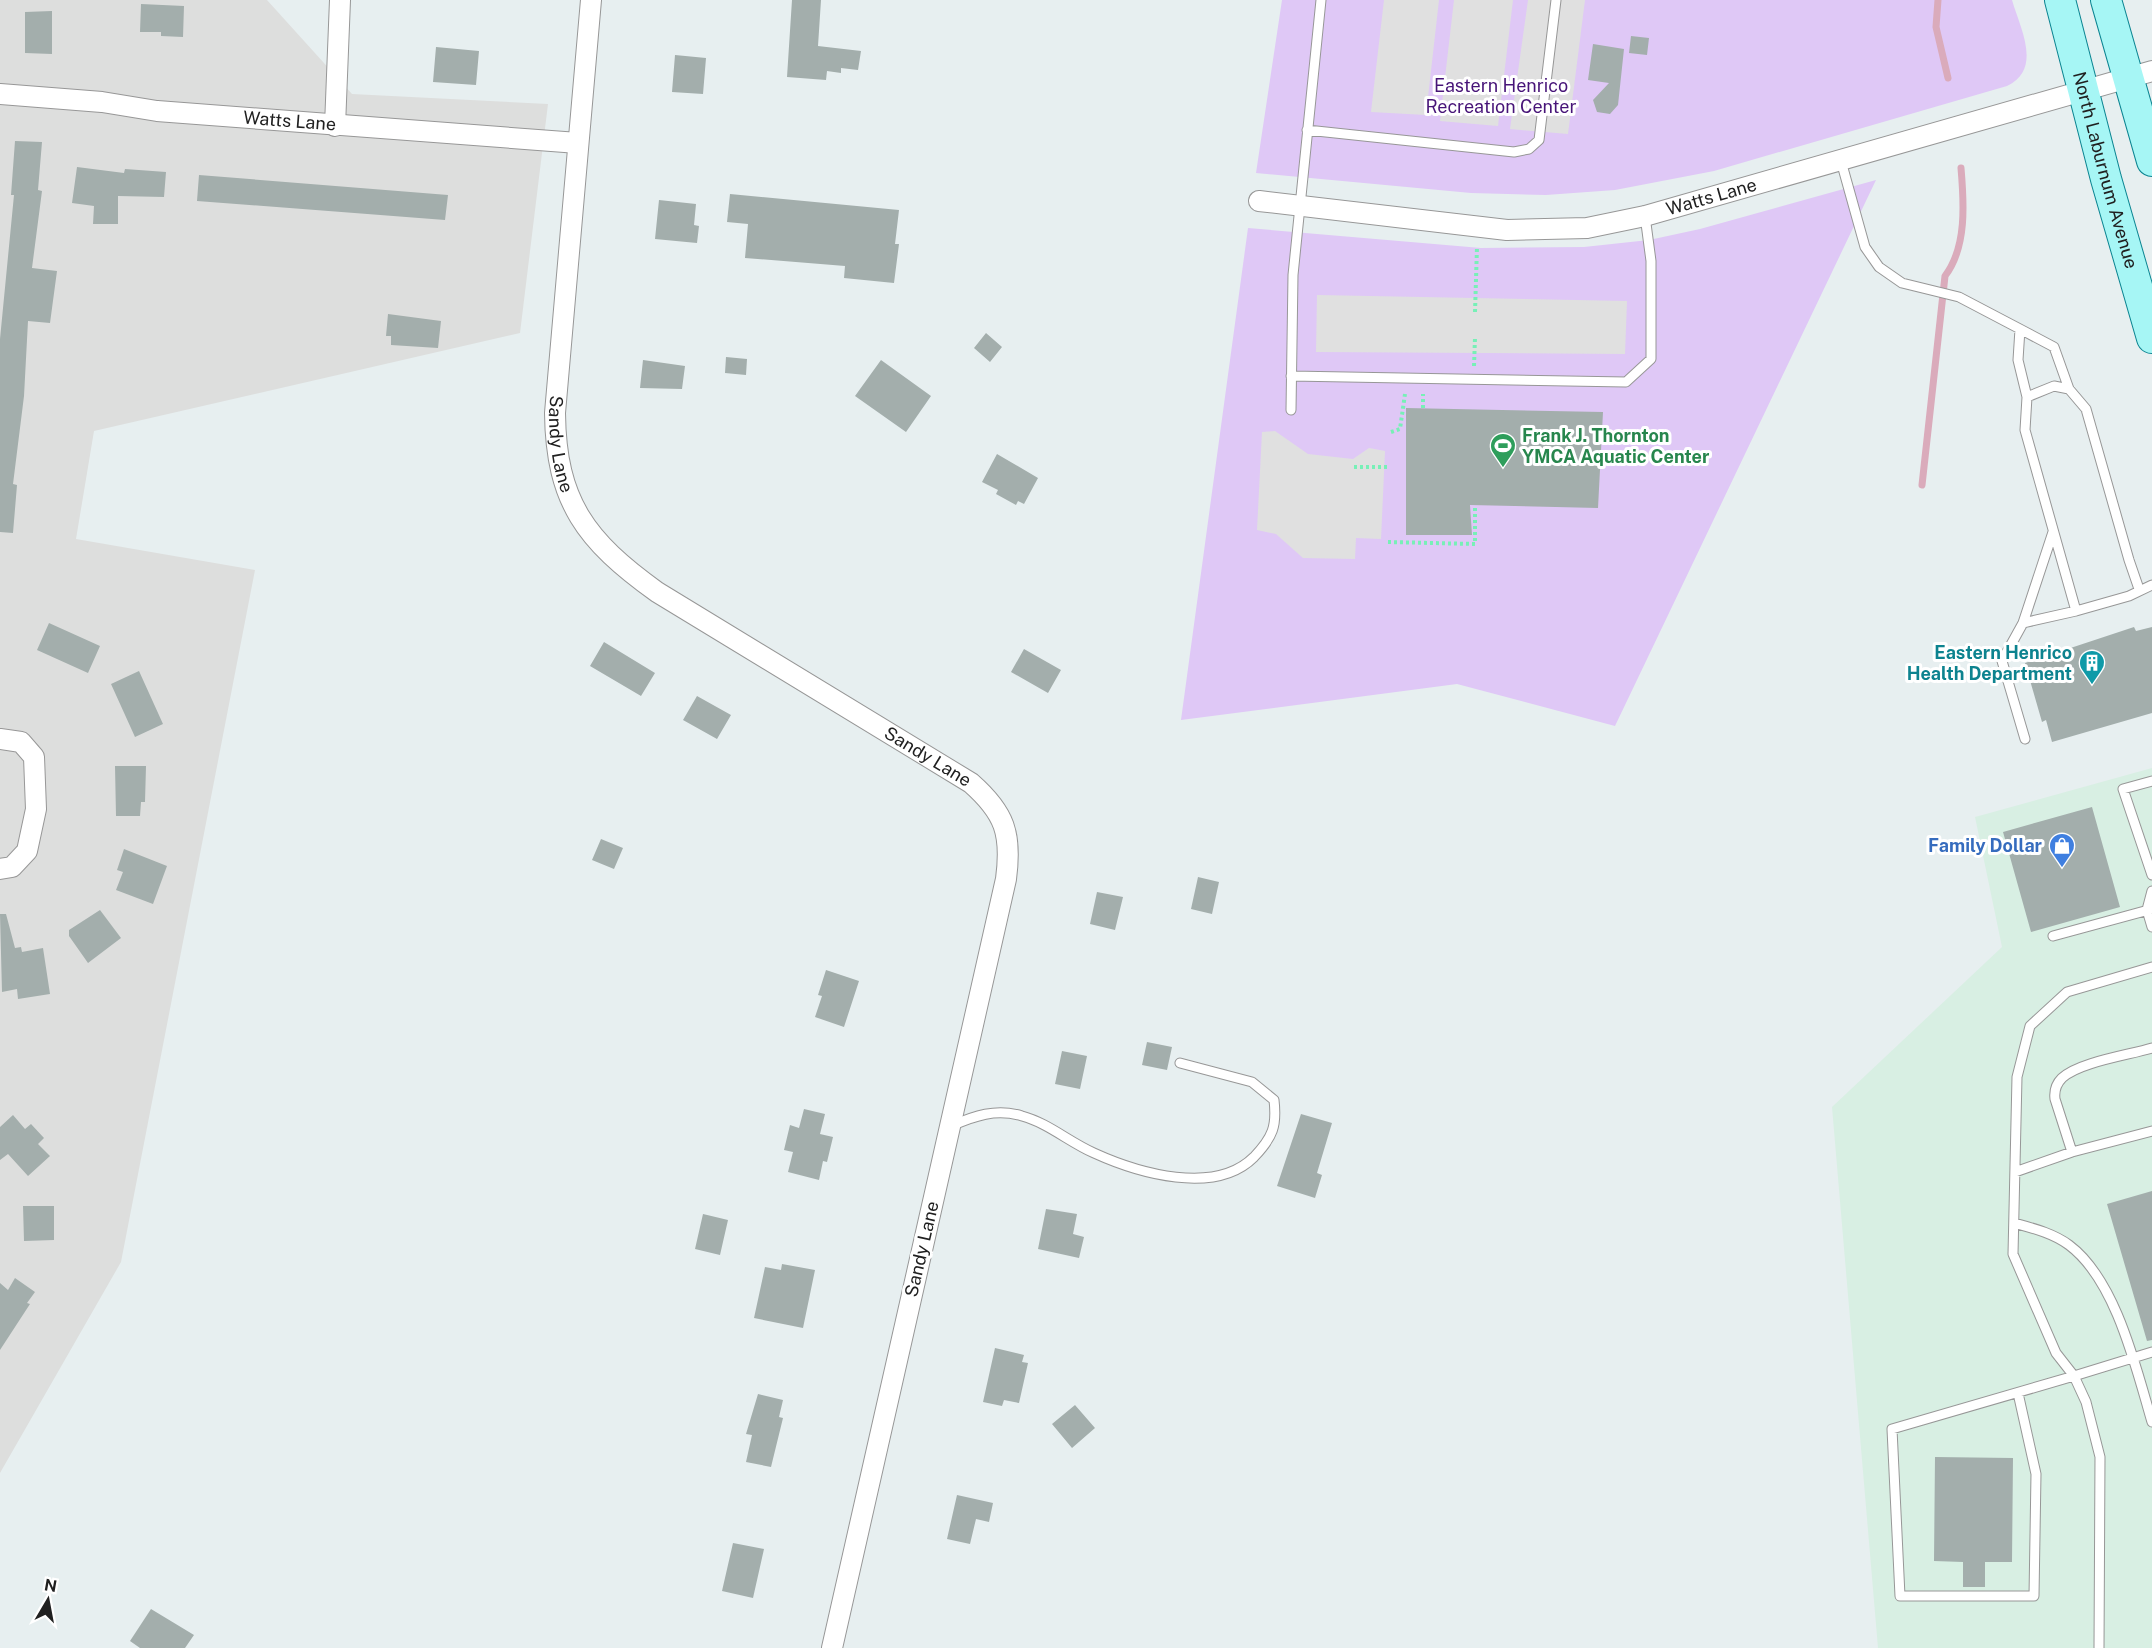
<svg xmlns="http://www.w3.org/2000/svg" width="2152" height="1648" font-family="'Public Sans',sans-serif">
	<style>
		.residential { fill: #dddedd }
		.commercial { fill: #d8efe3 }
		.park { fill: #dfc8f6 }
		.parking { fill: #e0e0e0 }
		.lines { fill: none; stroke-linecap: round; stroke-linejoin: round }
		.stream { stroke: #daabbb; stroke-width: 7 }
		.building { fill: #a3aeac }
		.service-casing { stroke: #979797; stroke-width: 11 }
		.minor-casing { stroke: #979797; stroke-width: 22 }
		.primary-casing { stroke: #0b8491; stroke-width: 32 }
		.path { stroke: #77f0b7; stroke-width: 4; stroke-dasharray: 3 3; stroke-linecap: butt }
		.service { stroke: #fff; stroke-width: 9 }
		.minor { stroke: #fff; stroke-width: 20 }
		.primary { stroke: #a6f6f5; stroke-width: 30 }
		.labels { text-anchor: middle; stroke-width: 6; stroke-linejoin: round; paint-order: stroke }
		.park-label { font-size: 18px; fill: #471478; stroke: #fff }
		.street-label { font-size: 18px; fill: #202020; stroke: #fff }
		.leisure-label { font-size: 18px; font-weight: bold; fill: #27864d; stroke: #fff; text-anchor: start }
		.culture-label { font-size: 18px; font-weight: bold; fill: #0d838f; stroke: #fff; text-anchor: end }
		.shop-label { font-size: 18px; font-weight: bold; fill: #366cbe; stroke: #fff; text-anchor: end }
	</style>
	<rect width="100%" height="100%" fill="#e7eff0"/>
	<!-- residential -->
	<path class="residential" d="M0,0h267l85,94 196,10 -28,229 -426,98 -18,108 179,31 -134,692 -121,211z"/>
	<!-- commercial -->
	<path class="commercial" d="M2152,768v880h-274l-46,-541 170,-160 -27,-130z"/>
	<!-- park -->
	<path class="park" d="M1282,0h730c8,28 31,69 -5,86l-293,85 -99,19 -69,5 -75,-2 -215,-20z
		M1876,180l-261,546 -158,-42 -276,36 67,-492 233,20 103,-1 65,-7 51,-11z"/>
	<!-- parking -->
	<path class="parking" d="M1384,0h55l-13,115 -55,-3z
		M1454,0h59l-15,126 -58,-5z
		M1528,0h57l-17,134 -58,-5z
		M1317,295l310,6 -2,53 -309,-2z
		M1275,431l33,23 45,5 16,-11 16,3 -4,88 -25,-1 -1,21 -52,-1 -27,-24 -19,-4 5,-98z"/>
	<g class="lines">
		<!-- stream -->
		<path class="stream" d="M1938,0l-2,27 12,51
			M1922,485l23,-209c22,-29 19,-73 16,-108"/>
	</g>
	<!-- building -->
	<path class="building" d="M792,0h29l-3,46 43,5 -3,19 -17,-2v5l-14,-2 -1,9 -39,-3z
		M141,4l43,2 -1,31 -22,-1v-4h-21z
		M52,11v43l-27,-1v-41z
		M1631,36l18,2 -2,17 -18,-2z
		M1593,44l31,5 -6,56 -8,9 -13,-2 -4,-12 16,-17 -21,-3z
		M436,47l43,4 -3,34 -43,-3z
		M675,55l31,3 -3,36 -31,-2z
		M15,141l27,1 -4,48 4,1 -10,77 25,3 -7,52 -22,-2 -4,75 -11,88 4,1 -4,48 -13,-1v-193l14,-144h-3z
		M77,167l47,6 1,-4 41,3 -2,25 -46,-1v28h-25l1,-18 -22,-3z
		M199,175l249,20 -3,25 -248,-19z
		M730,194l169,16 -4,34h4l-5,39 -50,-5 1,-12 -100,-8 3,-34 -21,-2z
		M659,200l37,4 -2,21 5,1 -2,17 -42,-4z
		M388,314l53,7 -3,27 -47,-3v-9h-5z
		M986,333l16,14 -12,15 -16,-14z
		M726,357l21,2 -1,16 -21,-2z
		M643,360l42,6 -3,23 -42,-1z
		M881,360l50,36 -25,36 -51,-36z
		M1406,408l197,4 -5,96 -128,-3 2,30h-66z
		M997,454l41,24 -14,26 -6,-3 -2,4 -20,-11 2,-4 -16,-8z
		M49,623l51,23 -12,27 -51,-23z
		M2134,627l2,4 16,-4v86l-100,29 -6,-22 -4,2 -17,-59z
		M604,642l51,31 -14,23 -51,-30z
		M1024,649l37,21 -13,23 -37,-21z
		M139,671l24,53 -28,13 -24,-53z
		M697,696l34,19 -14,24 -34,-19z
		M115,766h31l-1,36h-4l-1,14h-24z
		M2092,807l28,100 -89,25 -28,-100z
		M601,839l22,9 -9,21 -22,-9z
		M124,849l43,17 -14,38 -37,-14 7,-18 -6,-2z
		M1198,877l21,5 -7,32 -21,-5z
		M1097,892l26,5 -8,33 -25,-6z
		M100,910l21,28 -33,25 -19,-27v-6z
		M0,914h6l9,34 6,-1 1,5 21,-4 7,46 -32,5 -1,-10 -15,3z
		M826,970l33,11 -15,46 -29,-10 7,-21 -4,-1z
		M1147,1042l25,5 -5,23 -25,-5z
		M1062,1051l25,5 -7,33 -25,-5z
		M804,1109l21,5 -5,20 13,3 -6,25 -4,-1 -4,19 -31,-8 5,-20 -9,-2 6,-25 9,3z
		M1301,1114l31,9 -15,50 5,2 -7,23 -38,-12z
		M13,1115l12,14 6,-5 13,14 -6,6 12,12 -22,20 -20,-22 -8,6v-33z
		M2152,1191v149l-5,1 -40,-137z
		M23,1206h31v34l-30,1z
		M1046,1209l31,5 -4,20 11,3 -5,21 -41,-9z
		M703,1214l25,6 -8,35 -25,-6z
		M782,1264l33,6 -12,58 -49,-10 11,-51 16,3z
		M15,1278l20,14 -8,11 3,1 -30,46v-67l8,7z
		M995,1348l29,7 -2,7 6,1 -9,40 -15,-3 -2,6 -19,-4z
		M758,1394l25,6 -4,17 4,1 -12,49 -25,-5 6,-27 -6,-1z
		M1075,1405l20,23 -23,20 -20,-24z
		M1935,1457l78,1 -1,104h-27v25h-22v-25l-29,-1z
		M957,1495l36,8 -4,19 -13,-3 -6,25 -23,-5z
		M733,1543l31,6 -11,49 -31,-7z
		M151,1609l43,26 -9,13h-45l-10,-7z"/>
	<g class="lines">
		<defs>
			<path id="service" d="M1307,130l207,22 15,-3 10,-9 17,-140
				M1841,161l24,86 14,20 23,16 57,14 61,32
				M1291,376l335,6 25,-23v-98l-6,-45
				M2027,397l-9,-37 2,-31 34,18 15,42
				M1291,410l2,-135 28,-275
				M2139,589l-10,-29 -43,-151 -17,-20 -15,-3 -27,11 -2,33 51,181 53,-15 23,-11
				M2023,623l53,-12
				M2025,739l-23,-78 21,-38 30,-91
				M2152,781l-29,8 29,86
				M2152,891l-5,19 5,17
				M2053,936l99,-27
				M2152,967l-85,25 -37,34 -13,51 -4,177 43,99 18,23 78,-24
				M951,1126c23,-10 45,-18 71,-10 26,7 47,26 72,37 44,20 121,43 160,4 19,-20 23,-31 20,-57l-22,-18 -72,-19
				M2072,1152l-17,-53c-1,-8 1,-15 7,-21 17,-16 67,-23 90,-30
				M2015,1172l57,-20 80,-21
				M2014,1223c18,5 39,10 55,22 47,35 67,123 83,177
				M2018,1393l18,81 -2,122h-134l-8,-167 182,-53 12,26 14,55 -1,191"/>
			<g id="minor">
				<path id="s1" d="M591,0l-36,413c1,89 31,128 102,179l314,191c34,30 41,51 35,96l-174,769"/>
				<path id="s2" d="M0,94l102,8 55,9 421,32"/>
				<path d="M335,126l5,-126"/>
				<path id="s3" d="M1259,201l248,29 80,-2 58,-12 507,-145"/>
				<path d="M0,739l21,3 13,15 2,52 -9,42 -15,16 -12,2"/>
			</g>
			<g id="primary">
				<path id="s4" d="M2060,0l46,179 46,159"/>
				<path d="M2106,0l46,161"/>
			</g>
		</defs>
		<!-- service casing -->
		<use href="#service" class="service-casing"/>
		<!-- minor casing -->
		<use href="#minor" class="minor-casing"/>
		<!-- primary casing -->
		<use href="#primary" class="primary-casing"/>
		<!-- path -->
		<path class="path" d="M1475,312l2,-65
			M1474,366l1,-28
			M1423,408v-14
			M1391,432l9,-3 5,-35
			M1354,467h35
			M1388,542l87,2v-39"/>
		<!-- service -->
		<use href="#service" class="service"/>
		<!-- minor -->
		<use href="#minor" class="minor"/>
		<!-- primary -->
		<use href="#primary" class="primary"/>
	</g>
	<!-- icons -->
	<defs>
		<symbol id="stadium-pin" viewBox="-11 -11 22 30"><path d="M0 17L-7.5 6A9.5 9.5 0 1 1 7.5 6Z" fill="#2e9e5b" stroke="#fff"/><path d="M0-5a6.5 5 0 1 0 0 10a6.5 5 0 1 0 0-10ZM-3.5-1.8h7v3.6h-7Z" fill="#fff"/></symbol>
		<symbol id="building-pin" viewBox="-11 -11 22 30"><path d="M0 17L-7.5 6A9.5 9.5 0 1 1 7.5 6Z" fill="#0f9aa8" stroke="#fff"/><path d="M-4-6H4V6H1V3H-1V6H-4ZM-2.5-4.3h1.7v1.8h-1.7ZM.8-4.3h1.7v1.8H.8ZM-2.5-1h1.7V.8h-1.7ZM.8-1h1.7V.8H.8Z" fill="#fff"/></symbol>
		<symbol id="shop-pin" viewBox="-11 -11 22 30"><path d="M0 17L-7.5 6A9.5 9.5 0 1 1 7.5 6Z" fill="#3f7fe0" stroke="#fff"/><path d="M-5-2.5h2.3a2.7 3.5 0 0 1 5.4 0H5L5.5 6h-11ZM-1.5-2.5h3a1.5 2.3 0 0 0-3 0Z" fill="#fff"/></symbol>
	</defs>
	<g fill-rule="evenodd">
		<use href="#stadium-pin" x="1488" y="431" width="30" height="40"/>
		<use href="#building-pin" x="2077" y="648" width="30" height="40"/>
		<use href="#shop-pin" x="2047" y="831" width="30" height="40"/>
	</g>
	<g class="labels">
		<!-- park labels -->
		<g class="park-label">
			<text x="1501" y="92">Eastern Henrico<tspan x="1501" dy="21">Recreation Center</tspan></text>
		</g>
		<!-- street labels -->
		<g class="street-label">
			<text dy="6" stroke="none"><textPath href="#s2" startOffset="291">Watts Lane</textPath></text>
			<text dy="6" stroke="none"><textPath href="#s4" startOffset="176">North Laburnum Avenue</textPath></text>
			<text dy="6" stroke="none"><textPath href="#s3" startOffset="458">Watts Lane</textPath></text>
			<text dy="6" stroke="none"><textPath href="#s1" startOffset="446">Sandy Lane</textPath></text>
			<text dy="6" stroke="none"><textPath href="#s1" startOffset="948">Sandy Lane</textPath></text>
			<text transform="translate(922 1249) rotate(-77)" y="6">Sandy Lane</text>
		</g>
		<!-- leisure labels -->
		<g class="leisure-label">
			<text x="1522" y="442">Frank J. Thornton<tspan x="1522" dy="21">YMCA Aquatic Center</tspan></text>
		</g>
		<!-- culture labels -->
		<g class="culture-label">
			<text x="2072" y="659">Eastern Henrico<tspan x="2072" dy="21">Health Department</tspan></text>
		</g>
		<!-- shop labels -->
		<g class="shop-label">
			<text x="2042" y="852">Family Dollar</text>
		</g>
	</g>
	<!-- north arrow -->
	<g transform="translate(48 1600) rotate(10)" stroke="#ffffff" stroke-width="4.5" paint-order="stroke">
	<path d="M0-4.5L10 22L0 15L-10 22Z" fill="#202020"/>
	<text y="-9" font-size="16" font-weight="bold" text-anchor="middle" fill="#202020">N</text>
	</g>
</svg>
